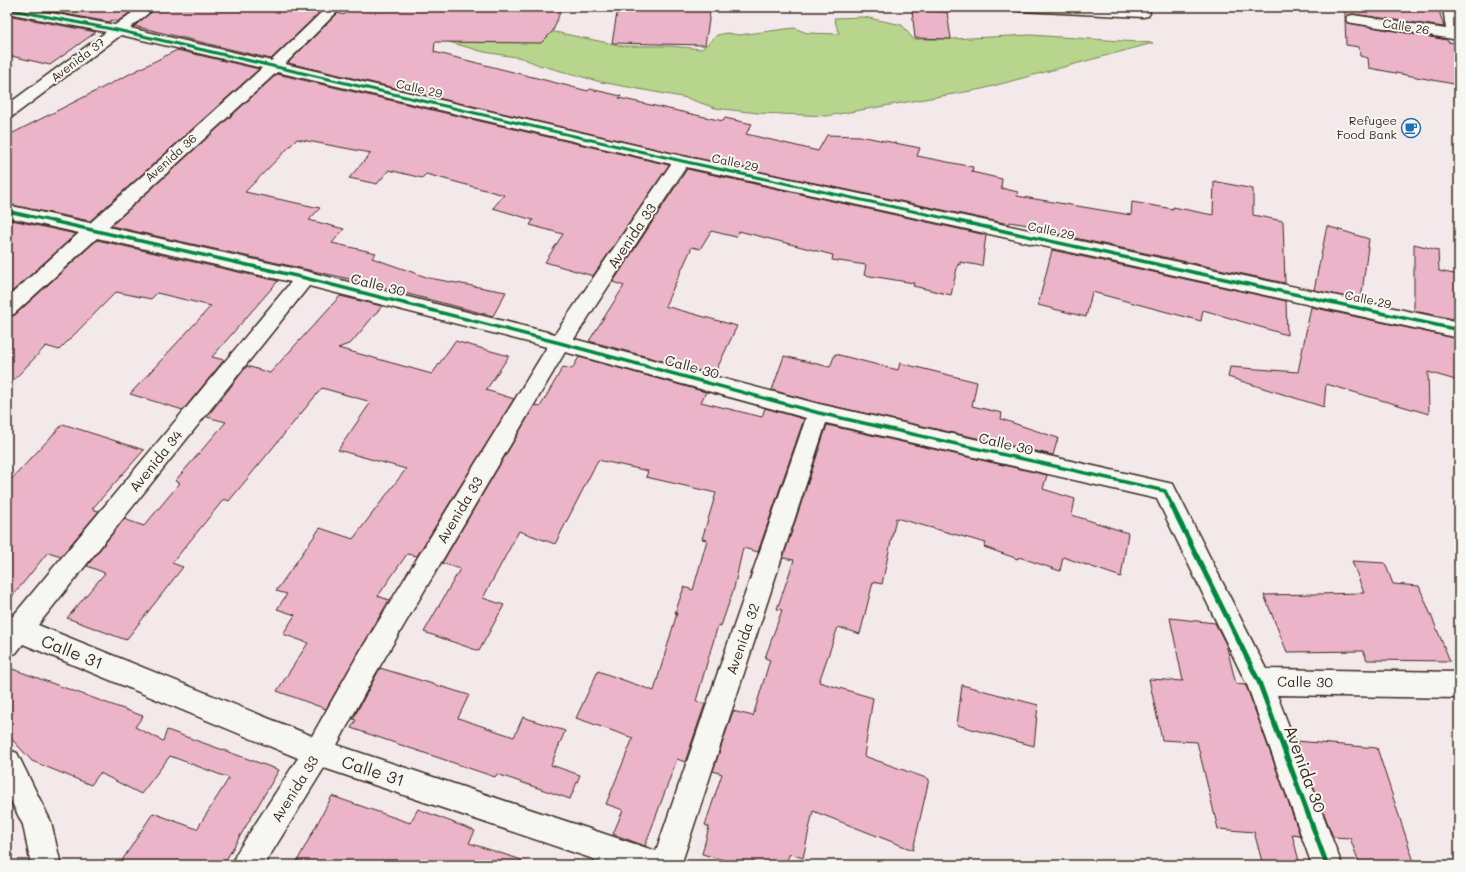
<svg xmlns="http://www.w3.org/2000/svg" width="1466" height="872" font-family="Mali,sans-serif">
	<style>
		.green { fill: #b7d58d; stroke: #798056 }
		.building { fill: #ecb4c9; stroke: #3b2a1e }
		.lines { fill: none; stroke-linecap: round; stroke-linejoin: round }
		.minor-casing { stroke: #3b2a1e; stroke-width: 3 }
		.major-casing { stroke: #3b2a1e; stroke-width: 3 }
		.minor { fill: #f6f6f2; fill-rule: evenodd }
		.major { fill: #f6f6f2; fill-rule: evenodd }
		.cycleway-far2-casing { stroke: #f6f6f2; stroke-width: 5 }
		.cycleway-far1-casing { stroke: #f6f6f2; stroke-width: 6 }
		.cycleway-casing { stroke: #f6f6f2; stroke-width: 8 }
		.cycleway-far2 { stroke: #00873e; stroke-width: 3 }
		.cycleway-far1 { stroke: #00873e; stroke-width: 3.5 }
		.cycleway { stroke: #00873e; stroke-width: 5 }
		.labels { text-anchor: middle; stroke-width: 4; stroke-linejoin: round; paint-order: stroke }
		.far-street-label { font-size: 12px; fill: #3b2a1e; stroke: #f6f6f2 }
		.far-poi-label { font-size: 12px; fill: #3b2a1e; stroke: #f6f6f2; text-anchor: end }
		.street-label { font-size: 14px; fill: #3b2a1e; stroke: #f6f6f2 }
		.near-street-label { font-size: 17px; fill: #3b2a1e; stroke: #f6f6f2 }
	</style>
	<rect width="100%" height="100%" fill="#f4e9ea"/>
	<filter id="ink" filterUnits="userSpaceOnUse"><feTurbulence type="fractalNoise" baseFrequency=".025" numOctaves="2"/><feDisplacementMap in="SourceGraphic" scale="8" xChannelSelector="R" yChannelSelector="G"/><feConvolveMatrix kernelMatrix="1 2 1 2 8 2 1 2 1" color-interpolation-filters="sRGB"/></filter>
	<g filter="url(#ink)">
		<!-- green -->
		<path class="green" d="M864,17l38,8 11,14h38l79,-4 123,8 -171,46 -155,27 -70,-3 -42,-5 -28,-10 -86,-16 -62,-17 -17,-7 -38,-6 -35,-10 68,-15 38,5 68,14h47l32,3 15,-14 10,-2 12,2 55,-7 13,5 32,1 -5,-16z"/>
		<!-- building -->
		<path class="building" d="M27,7h110l-20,15 -5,-2 -3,2z
			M157,7h148l17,3 -51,49 -137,-33z
			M351,7h211l-9,24 -12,12 -106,-1 -1,10 154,39 2,-2 31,7 -2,2 104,23 2,-3 27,6 -6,10 72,17 9,-16 33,1 60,12 -3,8 56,11 -1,5 30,7 -1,9 17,4 -1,4 114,19 1,-13 41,7v-2l40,8 1,-34 39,8v26l30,6 2,62 -229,-49 1,-4 -47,-8 -1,2 -327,-69 -394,-92 50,-50 6,2z
			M618,7h93l-6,38 -93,-2z
			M1345,7h93l6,20 -91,-13 -5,1 -3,3z
			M912,10l35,2 4,27 -36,-1z
			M7,15l89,17 -46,33 -43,-10z
			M1345,20l3,3 99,17 1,2 11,2v41l-90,-17 -1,-10 -8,-2 -1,-9 -13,-2z
			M177,50l82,19 -169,152 -83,-17v-68z
			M277,74l392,91 -76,111 -48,-14 18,-28 -33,-9 3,-5 -40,-12 11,-13 -78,-21 -4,4 -33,-8 -12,14 -28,-6 22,-25 -74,-14 -52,53 75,16 -11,12 35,9 -12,14 44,10 -4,5 57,20 77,14 -13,24 -139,-36 -243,-54z
			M687,169l299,66 -4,31 -22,-4v3l-2,-1 -7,31 -38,-9 1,-3 -50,-8 2,-10 -34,-5 1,-5 -94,-24 -3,6 -25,-6 -11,18 -8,-2 -27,59 72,20 -23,49 -125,-34 35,-55 -11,-4z
			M7,219l69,15 -69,62z
			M1327,226l42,13 -8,61 -47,-10z
			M97,240l181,41 -66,76 12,3 -41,50 -53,-16 81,-88 -54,-13 -6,6 -35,-7 -57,58 -13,-4 -39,41v-70l8,-2z
			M1414,244l24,6 1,21 20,4v45l-45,-9z
			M1052,250l234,51 1,34 -84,-25 -2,11 -109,-29 -6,25 -48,-12z
			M340,296l42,10 -31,37 -13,5 94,26 23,-33 54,15 -23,34 28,9 -97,157 -10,-2 -29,42 11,4 -63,109 -49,-18 31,-48 -25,-9 12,-19 -18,-6 10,-15 -11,-3 44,-63 33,11 53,-70 -68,-19 33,-48 -49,-14 -93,113 -5,-2 -52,64 11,4 -57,73 -59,-22 38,-45 -18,-7 37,-47 20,7 36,-43 -5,-2 51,-59 -19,-5 40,-51 23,7z
			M1311,307l148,32v42l-31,-9 1,42 -103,-30 -2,23 -96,-30 2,-10 68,5z
			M835,354l63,16 2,-7 77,19 -5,24 30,7 -1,6 57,19 -5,17 -234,-52 -47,-13 12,-34 46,11z
			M579,357l127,35 -5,10 61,15 3,-9 39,11 -46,133 -15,-4 -9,40 -13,38 -3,-1 -22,76 9,3 -20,58 -8,-3 -32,87 -32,-12 10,-24 -17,-6 27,-66 -57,-20 22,-47 56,20 23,-78h-2l9,-26 9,3 14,-50 -5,-1 14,-46 -70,-16 2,-6 -50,-11 -43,84 -36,-13 -36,67 21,7 -25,46 -55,-19 36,-63 -18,-6 93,-158 5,2 23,-40 9,2z
			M63,424l81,26 -52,59 7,2 -38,45 -13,-4 -41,51v-119z
			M827,425l220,50 -4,14 32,10 -3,16 56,18 -7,44 -58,-20 -3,14 -41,-14 -1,2 -34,-12 2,-4 -90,-25 -14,66 -9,-2 -13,52 -22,-7 -19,55 54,16 -9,58 65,23 -16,71 -100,-39 -10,47 -13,-4 -6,11h-42l-40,-11 7,-27 -4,-2 17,-51 -9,-3 20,-60 20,5 17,-56 -5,-2 17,-48 -5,-1 17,-49 -11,-2z
			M1352,561l33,2 8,21 26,2 31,75 -83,-1 -4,-9 -76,1 -23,-57 100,-2z
			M1170,618l45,5 11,21 10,40 9,1 2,3 53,147 -8,-1 8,31h-37l-9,-33 -36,-3 -21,-87 -35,-2 -13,-61 34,2z
			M7,667l136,49 -8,11 28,14 4,-11 112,40 -56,95h-104l34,-52 44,16 32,-51 -59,-22 -29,38 -41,-21 -9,12 -59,-24 -25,-27z
			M380,668l89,27 -11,23 56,19 9,-20 42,14 -14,34 29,10 -10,24 -73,-25 -2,3 -144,-49 5,-8 -3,-1z
			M962,685l76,20 -4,41 -77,-21z
			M1296,741l81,7 38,117h-55l-10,-27 -17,-1z
			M332,796l78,27 8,-14 57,22 -6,12 53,17 -1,5h-226z"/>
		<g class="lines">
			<defs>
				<path id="minor" d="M7,7h12l96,18 25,-18h16l-26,21 141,33 56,-54h15l-57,57 397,92 777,166v16l-773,-171 -112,172 245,65 354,80 93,185 193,3v26l-182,-3 65,170h-30l-64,-178 -91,-188 -331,-76 -145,442h-70l-287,-97 -60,97h-32l4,-11 62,-96 -275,-114 -7,9 -9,4v-42l6,1 278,-334 -194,-44 -83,76 -7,2v-18l72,-65 -72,-16v-12l83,18 172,-155 -141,-33 -108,81 -6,2v-13l99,-73 -99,-19zM277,72l394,92 -116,170 -250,-63 -197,-44zM309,286l238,61 -191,311 -44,78 -274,-111zM565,352l241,66 -150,433 -319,-106 37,-69z
					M1013,7l130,2 5,1 2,3 -2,3 -5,1 -123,-6 -5,-1z
					M1443,7h14l2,33 -106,-17 -5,-1 -2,-3 2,-3 5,-1 93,14z"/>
				<path id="major" d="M7,749l10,4 34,69 10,43h-30l-8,-40 -16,-32z"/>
			</defs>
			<!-- minor casing -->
			<use href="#minor" class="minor-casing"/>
			<!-- major casing -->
			<use href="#major" class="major-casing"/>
			<!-- minor -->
			<use href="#minor" class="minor"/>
			<!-- major -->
			<use href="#major" class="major"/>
			<defs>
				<path id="cycleway-far2" d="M7,9l110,21 565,131 281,61
					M7,211l49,11"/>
				<path id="cycleway-far1" d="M52,221l253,57 255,65 259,70 346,78 8,16
					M958,221l501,109"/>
				<path id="cycleway" d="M1172,506l87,176 68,183"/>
			</defs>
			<!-- cycleway-far2 casing -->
			<use href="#cycleway-far2" class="cycleway-far2-casing"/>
			<!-- cycleway-far1 casing -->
			<use href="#cycleway-far1" class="cycleway-far1-casing"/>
			<!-- cycleway casing -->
			<use href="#cycleway" class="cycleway-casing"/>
			<!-- cycleway-far2 -->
			<use href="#cycleway-far2" class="cycleway-far2"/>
			<!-- cycleway-far1 -->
			<use href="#cycleway-far1" class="cycleway-far1"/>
			<!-- cycleway -->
			<use href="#cycleway" class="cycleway"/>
		</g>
	</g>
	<!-- icons -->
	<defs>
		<symbol id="cafe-ring" viewBox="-11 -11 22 22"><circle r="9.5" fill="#f6f6f2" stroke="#1f6fb2" stroke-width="1.5"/><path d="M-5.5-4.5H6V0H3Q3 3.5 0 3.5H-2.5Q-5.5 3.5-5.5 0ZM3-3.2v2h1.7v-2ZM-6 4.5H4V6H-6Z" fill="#1f6fb2"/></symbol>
	</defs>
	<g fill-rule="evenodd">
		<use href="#cafe-ring" x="1400" y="117" width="22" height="22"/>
	</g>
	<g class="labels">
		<!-- far-street labels -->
		<g class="far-street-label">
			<text transform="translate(1406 27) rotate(9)" y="4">Calle 26</text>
			<text transform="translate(78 60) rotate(-37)" y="4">Avenida 37</text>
			<text transform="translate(419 89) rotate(13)" y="4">Calle 29</text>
			<text transform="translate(171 158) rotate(-42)" y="4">Avenida 36</text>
			<text transform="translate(735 163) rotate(12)" y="4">Calle 29</text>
			<text transform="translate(1051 231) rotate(12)" y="4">Calle 29</text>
			<text transform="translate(1368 300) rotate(12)" y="4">Calle 29</text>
		</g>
		<!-- far-poi labels -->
		<g class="far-poi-label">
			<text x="1397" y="125">Refugee<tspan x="1397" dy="14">Food Bank</tspan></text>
		</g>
		<!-- street labels -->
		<g class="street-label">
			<text transform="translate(632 236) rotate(-56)" y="5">Avenida 33</text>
			<text transform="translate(378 285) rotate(14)" y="5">Calle 30</text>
			<text transform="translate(692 367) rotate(15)" y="5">Calle 30</text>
			<text transform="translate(1006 444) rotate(13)" y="5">Calle 30</text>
			<text transform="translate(156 461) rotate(-51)" y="5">Avenida 34</text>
			<text transform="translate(460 510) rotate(-59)" y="5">Avenida 33</text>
			<text transform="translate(743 639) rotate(-71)" y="5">Avenida 32</text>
			<text transform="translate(1305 682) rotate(1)" y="5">Calle 30</text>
			<text transform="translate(295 789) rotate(-58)" y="5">Avenida 33</text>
		</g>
		<!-- near-street labels -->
		<g class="near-street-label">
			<text transform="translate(72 652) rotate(22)" y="6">Calle 31</text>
			<text transform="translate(1305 769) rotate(70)" y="6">Avenida 30</text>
			<text transform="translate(373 771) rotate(18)" y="6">Calle 31</text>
		</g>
	</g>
	<!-- margin -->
	<rect width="1466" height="872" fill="none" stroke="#f6f6f2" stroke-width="24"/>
	<rect x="12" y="12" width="1442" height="848" fill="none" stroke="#3b2a1e" stroke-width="1.5" filter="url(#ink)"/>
</svg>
